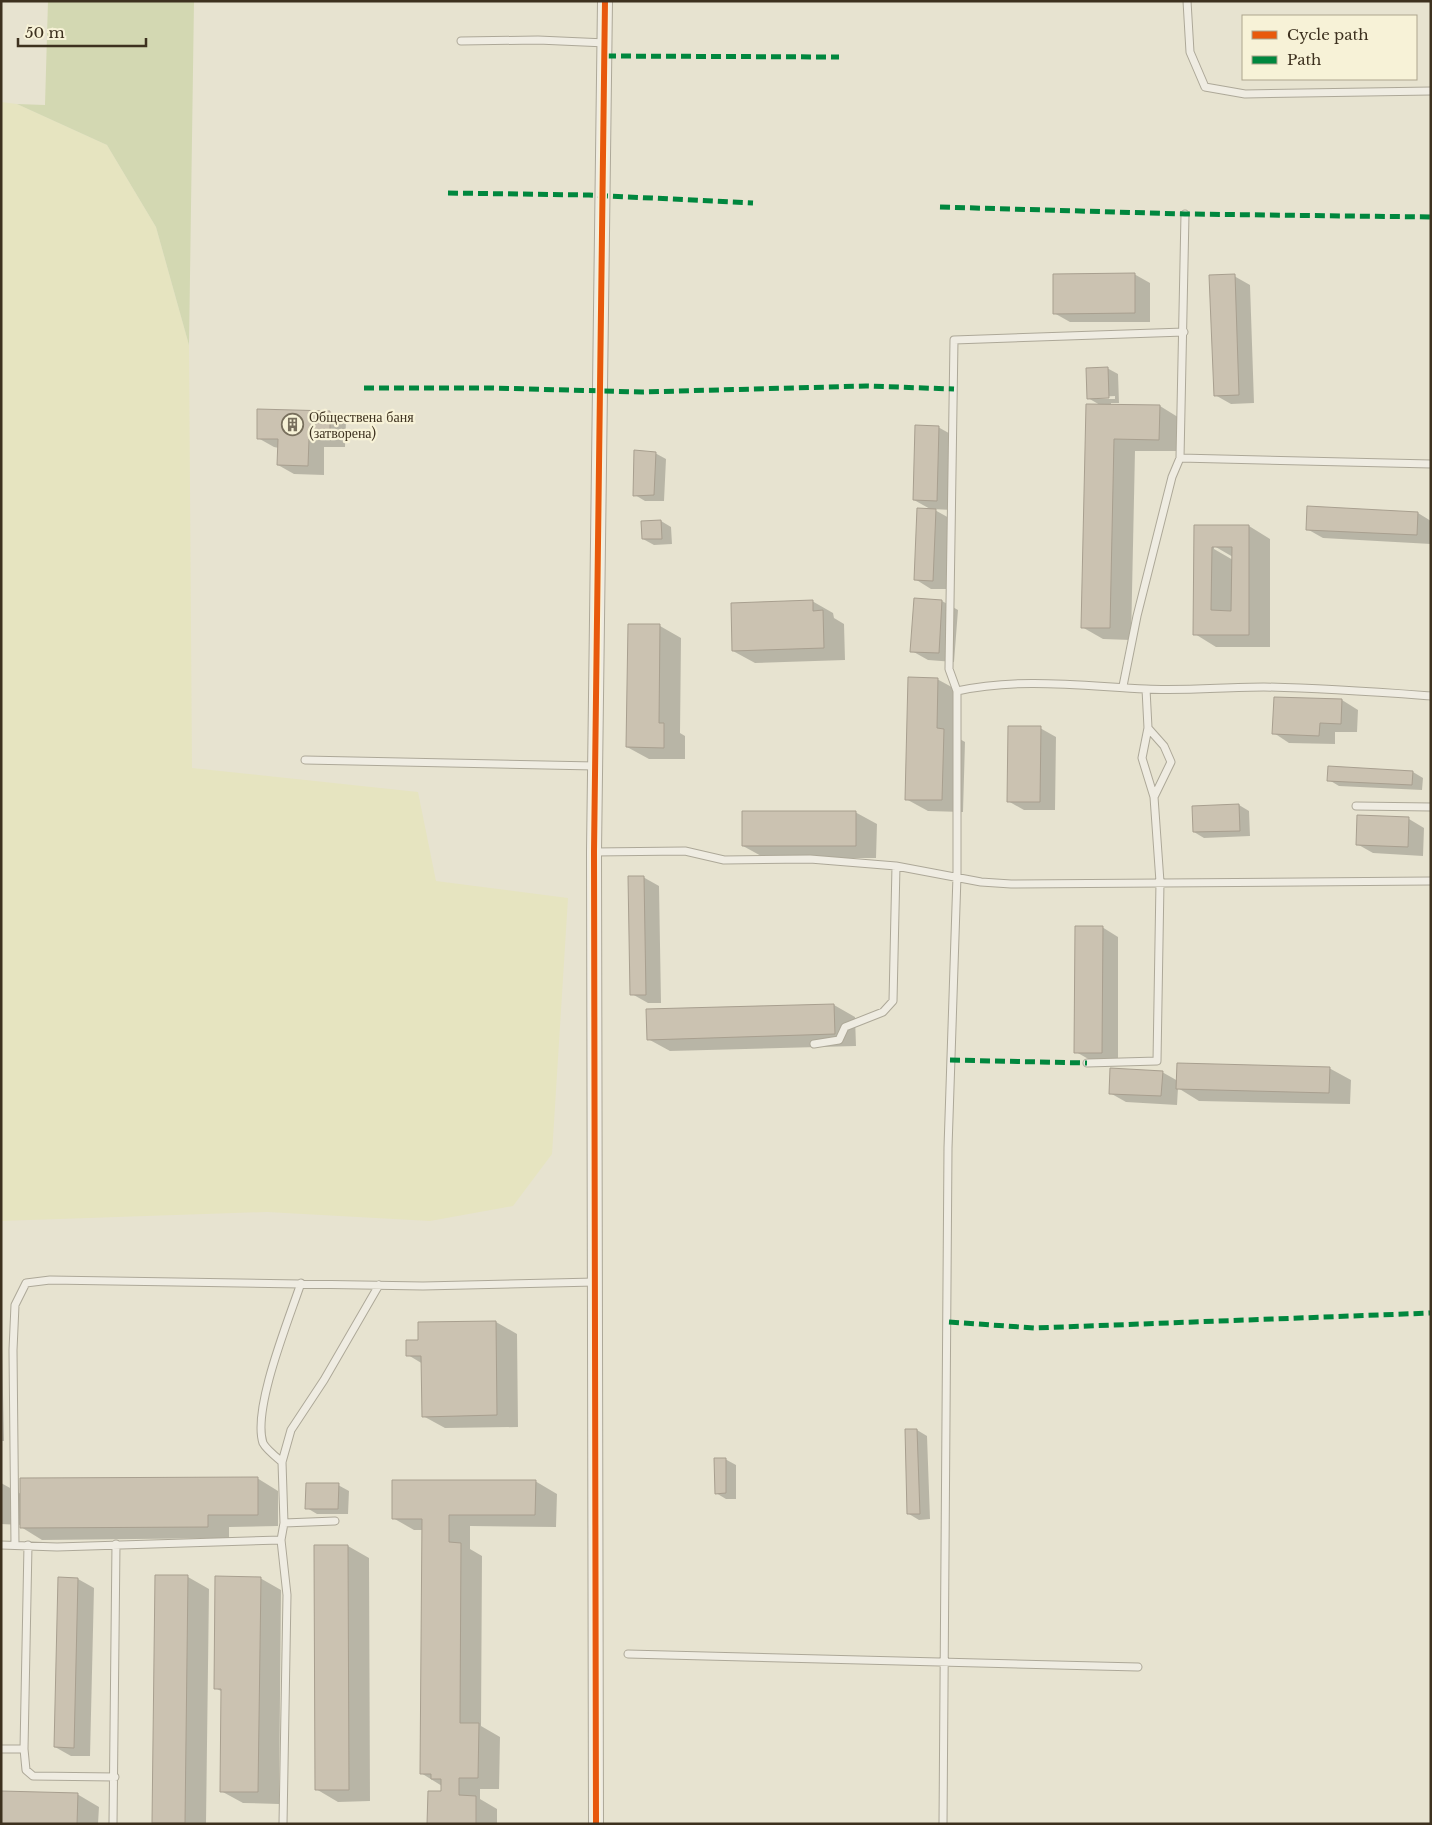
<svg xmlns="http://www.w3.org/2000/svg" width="1432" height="1825" font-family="'Libre Baskerville',serif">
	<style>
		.farmland { fill: #e6e4c0 }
		.green { fill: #d3d8b2 }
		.shadow { fill: #0003; fill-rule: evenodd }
		.building { fill: #cbc2b1; stroke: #a89f8f; fill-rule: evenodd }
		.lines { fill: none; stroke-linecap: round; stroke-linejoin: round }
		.service-casing { stroke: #ada898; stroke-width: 9 }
		.minor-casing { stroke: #ada898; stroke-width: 16 }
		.service { stroke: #efece2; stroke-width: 7 }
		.minor { stroke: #efece2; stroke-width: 14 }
		.quiet { stroke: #00873e; stroke-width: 5; stroke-dasharray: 10 5; stroke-linecap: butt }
		.cycleway-casing { stroke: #f7f2d7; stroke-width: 9 }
		.cycleway { stroke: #e8590c; stroke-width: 6 }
		.labels { text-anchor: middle; stroke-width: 4.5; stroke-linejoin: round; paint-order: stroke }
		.poi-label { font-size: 14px; fill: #3d311f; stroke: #f7f2d7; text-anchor: start }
	</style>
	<rect width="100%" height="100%" fill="#e7e3d0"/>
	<!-- farmland -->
	<path class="farmland" d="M1,102l16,2 90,41 49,82 33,118 3,423 226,24 18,89 132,17 -16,256 -39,52 -83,15 -163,-9 -266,9z"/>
	<!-- green -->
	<path class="green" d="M48,1h146l-5,344 -33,-118 -49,-82 -90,-41 28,1z"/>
	<!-- shadow -->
	<path class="shadow" d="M1134,274l16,9v39h-80l-16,-9z
		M1234,276l16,9 4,118 -23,1 -16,-9z
		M1107,368l11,6 1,29h-8v2l49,1 21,13 -1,32h-45l-4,189 -28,-1 -21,-12 18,-222 -12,-7zM1115,396v3h-19v-2z
		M330,412l16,9 -1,26h-21v28l-30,-1 -16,-9 1,-17 -5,-1 -16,-9z
		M938,427l16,9 -2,74 -19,-1 18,10 -2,70h-18l-16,-10 17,-69 -18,-10z
		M655,453l11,6 -2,42h-19l-10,-6z
		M1418,513l13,8v23l-108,-6 -16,-9z
		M661,521l10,6 1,17 -18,1 -11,-6v-17z
		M1195,526h54l21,13v108h-54l-21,-13zM1214,546l19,11v3l-19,-11z
		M812,601l21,12 1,5 10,6 1,36 -90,3 -22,-12z
		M942,601l16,9 -4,52 -26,-2 -16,-9z
		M660,626l21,12 -1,95 5,3v23h-36l-22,-12z
		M937,679l22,12 -1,47 7,4 -2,70 -35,-1 -22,-12z
		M1275,698l67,2 16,10 -1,22h-22v12l-46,-1 -15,-10z
		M1040,728l16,9 -1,73h-31l-16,-9z
		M1413,772l10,6 -1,12 -83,-4 -10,-6z
		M1239,805l10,6 1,25 -46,2 -10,-6z
		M855,812l22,12 -1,34h-111l-22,-12z
		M1409,819l15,9 -1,28 -50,-3 -16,-9z
		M643,877l16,9 2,117h-13l-16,-9z
		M1102,927l16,10v124h-26l-16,-9z
		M834,1005l21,12 1,29 -186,5 -22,-12 -1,-29z
		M1329,1068l22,12 -1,24 -151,-3 -21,-13 -1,17 -51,-3 -16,-9 52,-21 16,9z
		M1,1300l3,141h-3z
		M496,1322l21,12 1,93 -73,1 -22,-12v-52l-15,-9 11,-14z
		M917,1430l10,6 3,83 -11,1 -10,-6z
		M725,1459l11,6v34h-10l-10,-6z
		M257,1478l21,13v35l-49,1v11l-187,2 -21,-13v-2l-20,-1v-41l20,11z
		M535,1481l22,13 -1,33 -86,-1v23l12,7 -1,170 19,11 -1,52h-19v10l17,10v15h-69l14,-32v-6l-21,-13 2,-243h-9l-21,-12z
		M338,1485l11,6 -1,23h-31l-10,-6z
		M348,1546l21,12 1,243 -32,1 -22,-13z
		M188,1577l21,12 -3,235h-51l-2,-2z
		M260,1578l21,12 -2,214 -36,-1 -22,-12 2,-99 -8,-4z
		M78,1579l16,9 -4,168h-19l-16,-9z
		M77,1794l22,13 -1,17h-97z"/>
	<!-- building -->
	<path class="building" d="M1135,273v40l-82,1v-40z
		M1235,274l4,121 -25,1 -5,-121z
		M1108,367l1,31 -22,1 -1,-31z
		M1086,404l74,1 -1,35 -45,-1 -4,189h-29z
		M257,409l73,2v28h-21l-1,27 -31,-1 1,-26h-21z
		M915,425l24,1 -2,75 -24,-1z
		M634,450l22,2 -2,43 -21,1z
		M1307,506l111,6 -1,23 -111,-5z
		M917,508l19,1 -3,72 -19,-1z
		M661,520l1,19h-20l-1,-18z
		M1194,525h55v110h-56zM1212,547h20l-1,64 -20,-1z
		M914,598l28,2 -3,53 -29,-1z
		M813,600v11l10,-1 1,38 -92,3 -1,-48z
		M628,624h32l-1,99h5v25l-38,-1z
		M908,677l30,1 -1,50 7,1 -2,71h-37z
		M1274,697l68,2 -1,25 -21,-1 -1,13 -47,-2z
		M1008,726h33l-1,76h-33z
		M1328,766l85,5 -1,14 -85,-4z
		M1239,804l1,27 -47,1 -1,-26z
		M742,811h114v35h-114z
		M1357,815l52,2 -1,30 -52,-2z
		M628,876h16l2,119h-16z
		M1075,926h28l-1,127h-28z
		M834,1004l1,30 -188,6 -1,-31z
		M1177,1063l153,4 -1,26 -153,-4z
		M1110,1068l53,3 -2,25 -52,-2z
		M496,1321l1,94 -75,2 -1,-61h-15v-16h12v-18z
		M905,1429h12l3,85h-13z
		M714,1458h12v35l-11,1z
		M258,1477v38h-50v12l-188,1v-50z
		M392,1480h144l-1,35h-86v27l12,1 -1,180h19l-1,55h-19v17l17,1v28h-49l1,-33h13v-12h-10v-5h-11l2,-255h-30z
		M306,1483h33l-1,26h-33z
		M314,1545h34l1,245h-34z
		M155,1575h33l-3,248h-33z
		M215,1576l46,1 -3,215h-38l1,-103h-7z
		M58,1577l20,1 -4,170 -20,-1z
		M1,1791l77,2 -1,31h-76z"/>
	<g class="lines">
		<defs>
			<path id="service" d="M1187,1l3,51 15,35 40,7 186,-3
				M461,41l77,-1 68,3
				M1180,458l251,6
				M1123,686l14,-70 35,-139 8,-19 5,-244
				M957,691c62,-14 127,-5 189,-2 39,2 79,-2 118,-2 56,1 111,5 167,9
				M1148,728l16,18 7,16 -17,35
				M305,760l290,6
				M1356,806l75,1
				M594,852l91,-1 39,9 86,-1 86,7 85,16 30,2 420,-3
				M814,1044l25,-4 6,-13 38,-15 10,-11 3,-135
				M1087,1063l70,-2 3,-179 -6,-85 -12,-39 6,-30 -2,-39
				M282,1462c-6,-5 -16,-13 -19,-19 -11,-34 26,-124 38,-160
				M284,1523l51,-2
				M1,1545l56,2 224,-7
				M15,1545l-2,-195 2,-45 11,-22 24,-3 373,6 172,-4
				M628,1654l510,13
				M1,1749h23l4,-204
				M24,1749l2,21 7,6 82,1
				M113,1824l3,-280
				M283,1824l4,-229 -6,-55 3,-17 -2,-61 9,-32 33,-50 55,-95
				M943,1824l5,-676 9,-272v-185l-8,-22 5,-329 230,-8"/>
			<path id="minor" d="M596,1824l-2,-972 11,-851"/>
		</defs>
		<!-- service casing -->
		<use href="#service" class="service-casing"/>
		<!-- minor casing -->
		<use href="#minor" class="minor-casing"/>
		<!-- service -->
		<use href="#service" class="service"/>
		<!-- minor -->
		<use href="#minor" class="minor"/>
		<!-- quiet -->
		<path class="quiet" d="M606,56l233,1
			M448,193l141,2 164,8
			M940,207l245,7 246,3
			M364,388h127l151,4 224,-6 88,3
			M950,1060l137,3
			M949,1322l86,6 396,-15"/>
		<defs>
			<path id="cycleway" d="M596,1824l-2,-972 11,-851"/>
		</defs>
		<!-- cycleway casing -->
		<use href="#cycleway" class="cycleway-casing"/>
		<!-- cycleway -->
		<use href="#cycleway" class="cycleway"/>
	</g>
	<!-- icons -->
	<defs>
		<symbol id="building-ring" viewBox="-11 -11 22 22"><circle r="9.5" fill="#f7f2d7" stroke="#786f5d" stroke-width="1.5"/><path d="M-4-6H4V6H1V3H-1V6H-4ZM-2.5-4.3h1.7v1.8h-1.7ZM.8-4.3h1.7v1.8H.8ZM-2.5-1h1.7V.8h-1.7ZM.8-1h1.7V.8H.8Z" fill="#786f5d"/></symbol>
	</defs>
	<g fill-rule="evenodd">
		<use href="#building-ring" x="280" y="412" width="25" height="25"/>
	</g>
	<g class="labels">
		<!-- poi labels -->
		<g class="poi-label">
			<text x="309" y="422">Обществена баня<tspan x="309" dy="16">(затворена)</tspan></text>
		</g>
	</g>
	<!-- border -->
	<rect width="1432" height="1825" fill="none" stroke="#3d311f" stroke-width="5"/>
	<!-- legend -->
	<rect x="1242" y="15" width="175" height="65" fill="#f7f2d7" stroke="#ada58d"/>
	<rect x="1252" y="31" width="25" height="8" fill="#e8590c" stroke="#ada58d"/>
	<text x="1287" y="40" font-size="15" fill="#3d311f">Cycle path</text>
	<rect x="1252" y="56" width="25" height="8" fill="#00873e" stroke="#ada58d"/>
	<text x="1287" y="65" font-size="15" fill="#3d311f">Path</text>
	<!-- scale -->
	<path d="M18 38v8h128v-8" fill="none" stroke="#3d311f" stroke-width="2.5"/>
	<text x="25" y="38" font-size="15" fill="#3d311f" stroke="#f7f2d7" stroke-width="4" paint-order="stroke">50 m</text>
</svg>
